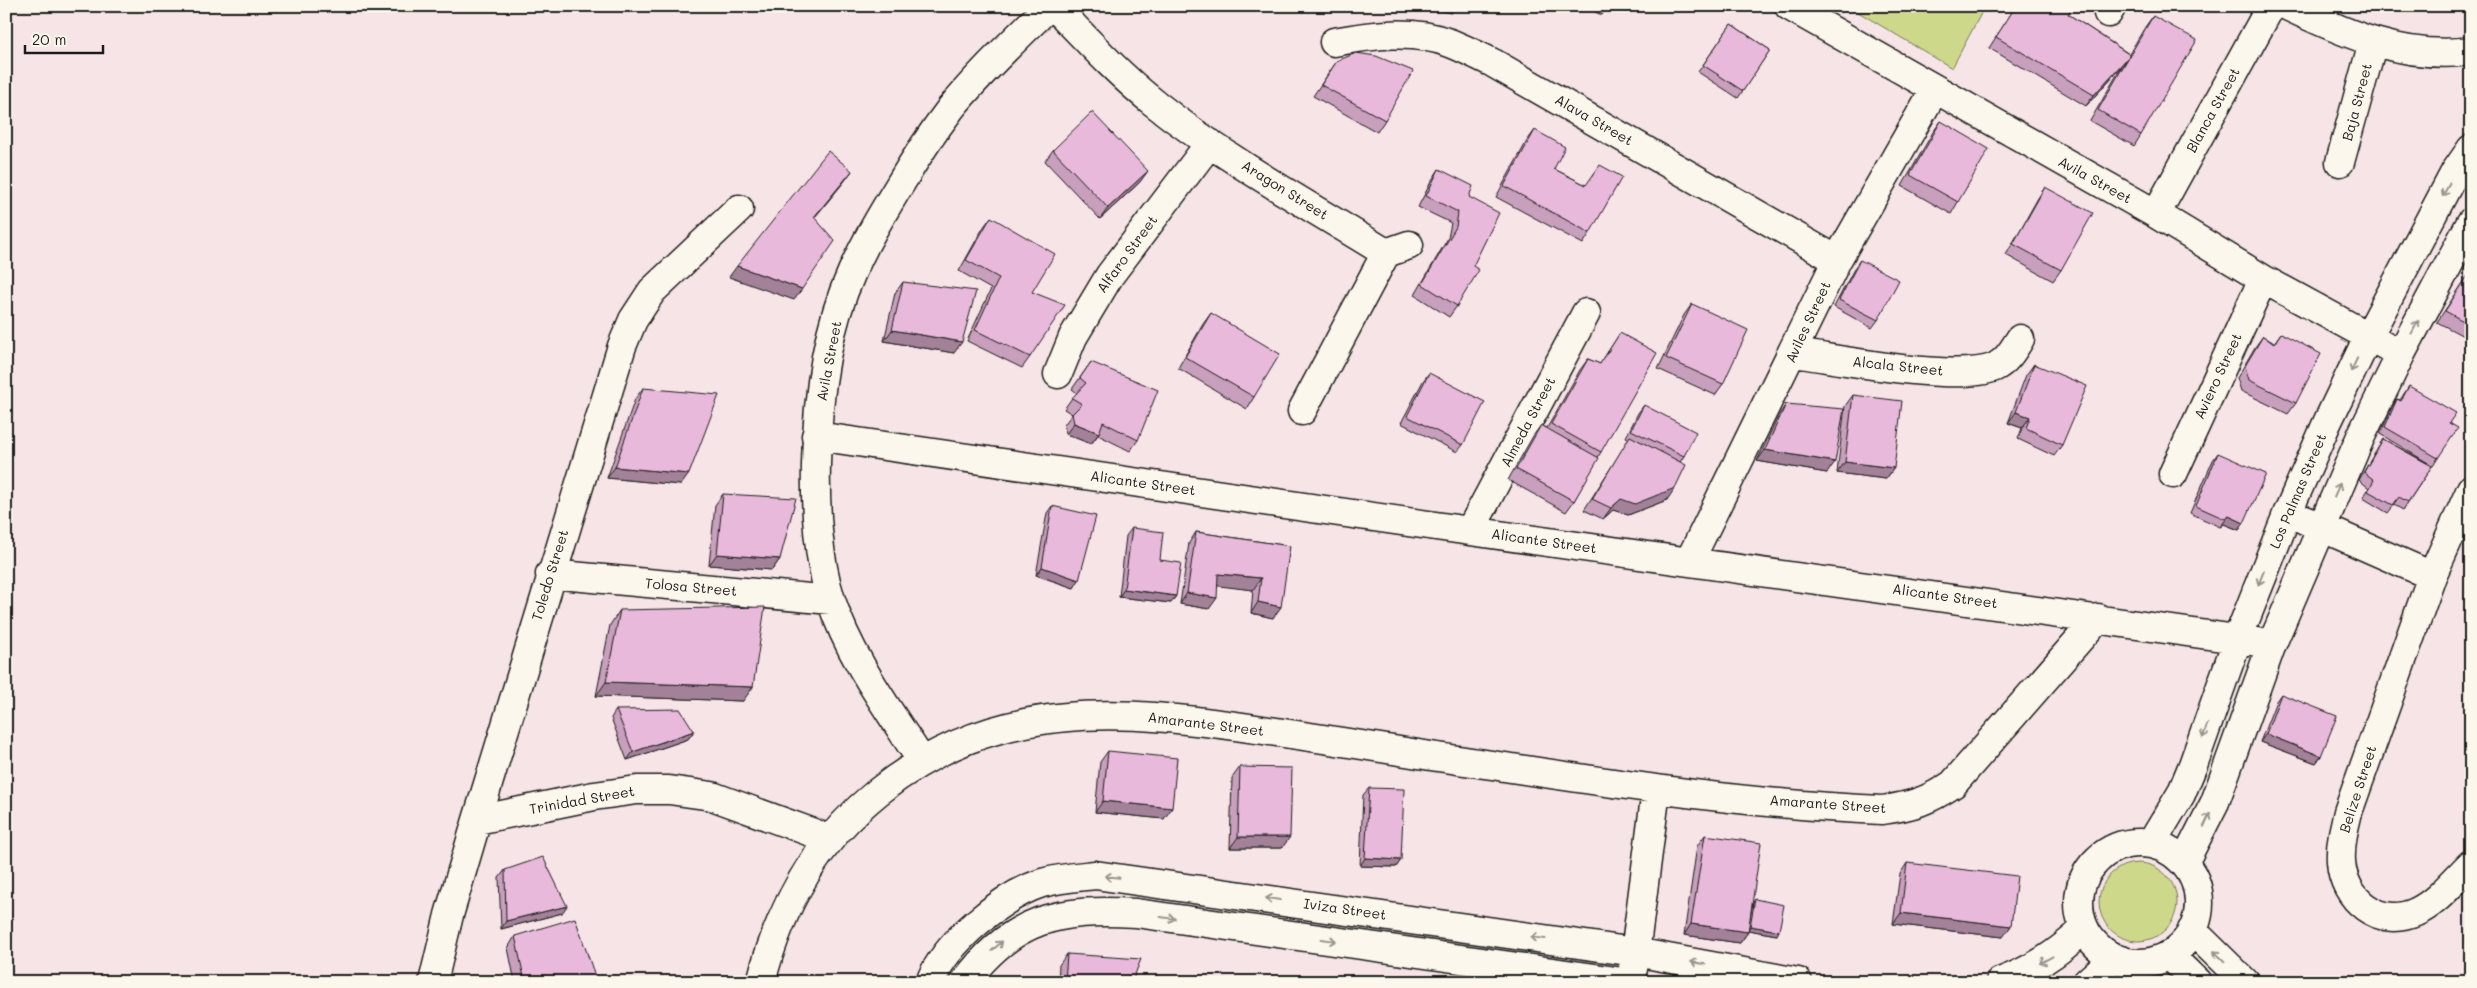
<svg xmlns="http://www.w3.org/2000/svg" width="2477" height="988" font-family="Mali,sans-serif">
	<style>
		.green { fill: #cdd88b; stroke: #747a54 }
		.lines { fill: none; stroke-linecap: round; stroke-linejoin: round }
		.minor-casing { stroke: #1c1c1c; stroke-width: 31 }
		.minor { stroke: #fbf7ec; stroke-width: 28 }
		.wall { fill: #c89fbc; stroke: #1c1c1c }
		.shaded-wall { fill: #a38299; stroke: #1c1c1c }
		.building { fill: #e9b9db; stroke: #1c1c1c }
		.oneway { stroke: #97948e }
		.labels { text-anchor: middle; stroke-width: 4; stroke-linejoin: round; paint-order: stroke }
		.street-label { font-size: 14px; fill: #1c1c1c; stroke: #fbf7ec }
	</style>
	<rect width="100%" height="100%" fill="#f6e4e7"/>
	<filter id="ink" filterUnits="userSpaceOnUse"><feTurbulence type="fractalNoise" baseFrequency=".02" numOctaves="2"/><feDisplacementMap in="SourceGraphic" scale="10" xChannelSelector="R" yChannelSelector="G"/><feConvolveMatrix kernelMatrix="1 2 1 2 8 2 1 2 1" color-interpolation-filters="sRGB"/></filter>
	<g filter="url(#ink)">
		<!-- green -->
		<path class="green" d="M1848,6h137l-33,62z
			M2099 902a39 39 0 1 1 78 0a39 39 0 1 1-78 0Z"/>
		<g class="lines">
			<defs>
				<path id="minor" d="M1054,6c32,33 63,67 99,96 72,57 155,103 233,151
					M1789,6l367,208 107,65 138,75
					M2287,6c59,28 117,54 184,45
					M2108,13l4,-7
					M1334,42c37,-7 79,-13 116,1 15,6 29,13 43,20l344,197
					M2340,162l33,-120
					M2156,214l115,-208
					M1386,253l23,-8
					M1794,353c45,6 162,30 201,14 12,-6 18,-17 25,-28
					M1058,374l15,-37 37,-62 100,-132
					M1302,411l84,-158
					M816,436l654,95 802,113
					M2173,474l90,-195
					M2471,489l-39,87 -84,236c-4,16 -8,32 -7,49 2,38 38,68 75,51 21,-9 38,-32 55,-48
					M2305,520l127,56
					M1470,531l116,-218
					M1690,560l147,-300 98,-171
					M550,574l281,26
					M921,760c-32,-50 -71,-102 -90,-160 -13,-40 -16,-94 -15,-135 1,-64 9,-134 36,-193 13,-30 30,-58 47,-86 16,-27 33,-53 52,-78 30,-37 65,-69 98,-102
					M477,820l117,-24 43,-6h32l43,6 118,43
					M2079 903a60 60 0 1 1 120 0a60 60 0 1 1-120 0Z
					M2151,844l30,-50 12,-29 45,-127 50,-126 39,-89 42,-88 86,-163 16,-23
					M2184,863l31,-61 57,-158 89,-208 40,-82 70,-132
					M2192,930l53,52
					M2169,955l28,27
					M1633,969l23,-179
					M433,982l16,-67 28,-95 145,-474 11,-26 19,-29 87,-82
					M761,982c19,-75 56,-141 117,-190 118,-95 245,-83 385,-62 56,8 112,17 168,26 150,22 300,48 451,54 30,-4 46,-9 71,-26l145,-166
					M930,982c16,-40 72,-86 112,-99 18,-5 35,-6 53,-8l540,77 163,30
					M965,982c47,-64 94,-74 171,-69l487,69
					M2000,982c35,-14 56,-27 84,-53
					M2087,982l27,-24"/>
			</defs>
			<!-- minor casing -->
			<use href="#minor" class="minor-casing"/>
			<!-- minor -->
			<use href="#minor" class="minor"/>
		</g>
		<!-- wall -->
		<path class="wall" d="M2016,6h56l-4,8 61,40 16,-27 8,-11 -12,119 -7,11 -44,-25 32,-55 -36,40 -97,-58z
			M1731,24l39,26 -32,48 -40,-26z
			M1337,61l48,59 -8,12 -64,-36z
			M1941,121l17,81 -7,12 -49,-28 31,-54z
			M1535,130l19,39 32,16 4,48 -7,11 -87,-47 31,-56z
			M1053,150l87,32 -40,37 -55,-58z
			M1439,169l30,28 4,69 -16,40 -8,11 -34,-22 33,-57 3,-15 -33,-16 14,-27z
			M2045,187l16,83 -8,11 -47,-26 32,-57z
			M991,217l41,75 -2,65 -8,11 -55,-27 24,-52 -32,-18 24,-43z
			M1860,260l18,60 -6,8 -38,-21 21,-40z
			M2471,271v69l-34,-18z
			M903,282l51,71 -70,-12 11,-48z
			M1692,304l31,80 -8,11 -57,-26 26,-54z
			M1211,313l43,84 -7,12 -69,-41 25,-44z
			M1620,333l-19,119 -3,5 -24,44 -8,11 -58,-32 25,-44 8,-11 6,3 33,-58 8,-11 12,5z
			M2281,333l15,70 -8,11 -47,-23 -4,-13 18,-31 8,-11 11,7z
			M1091,362l47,78 -8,11 -32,-16 -7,9 -25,-10 -2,-9 8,-11 -8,-5 8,-11 5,-5 -5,-4z
			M2034,364l28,81 -8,11 -36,-17 4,-11 -14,-5 18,-48z
			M1429,373l34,72 -6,7 -56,-29 22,-42z
			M2409,386l40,37 -11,35 -5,8h-1l-29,44 -9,-5 -6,8 -25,-15 6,-10 -10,-8 19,-33 5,-8 45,24 -48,-29 12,-27 5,-8 3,1z
			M643,388l38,97 -74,-7 28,-79z
			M1853,395l41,73 -8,11 -49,-6 8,-67z
			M1786,404l41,69 -70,-12 22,-46z
			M1644,405l40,51 -4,6 -13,38 -39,15 -15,-5 -10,9 -19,-9 45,-71 -3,-2 12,-24z
			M2218,453l26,70 -5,7 -15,-6 -4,3 -30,-14 23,-53z
			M723,494l57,65 -8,11 -63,-5 6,-60z
			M1052,506l22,82 -38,-13 11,-62z
			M1132,528l44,68 -5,7 -52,-6 7,-61z
			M1196,532l94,14 -17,72 -22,-5 2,-23 -35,-5 -9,24 -29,-5 9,-61z
			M620,610l123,91 -147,-5 14,-71z
			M2281,694l40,62 -5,7 -56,-21 16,-41z
			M616,710l78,21 -6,8 -61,21 -16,-42z
			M1108,751l56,68 -69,-7 5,-50z
			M1240,767l42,81h-52l2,-70z
			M1369,788l32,72 -5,7 -36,-1 3,-71z
			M1705,835l43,91 5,-23 2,-4 22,36 -29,-5v2l-8,11 -56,-8 13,-89z
			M1907,863l96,74 -110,-13 7,-50z
			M505,870l57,43 -61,16 -2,-51z
			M515,936l82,46h-82l-7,-34z
			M1067,954l65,28h-74l1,-17z"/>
		<!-- shaded-wall -->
		<path class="shaded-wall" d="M1417,6h39l-5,7z
			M1581,6h27l-6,9z
			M2130,55l-8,11 -36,40 8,-11z
			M852,171l-8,11 -38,46 8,-11z
			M1148,171l-8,11 -40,37 8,-11z
			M737,266l65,23 -8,11 -65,-23z
			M892,330l70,12 -8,11 -70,-12z
			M2016,412l14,5 -8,11 -14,-5z
			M1074,423l25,10 -8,11 -25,-10z
			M1765,450l70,12 -8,11 -70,-12z
			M1845,462l49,6 -8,11 -49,-6z
			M615,467l74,7 -8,11 -74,-7z
			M1675,488l-8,12 -39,15 -15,-5 -10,9 8,-11 10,-9z
			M2229,516l15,7 -5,7 -15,-6 -4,3z
			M717,554l63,5 -8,11 -63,-5z
			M1042,567l37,13 -5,8 -38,-13z
			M1218,574l43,4 -8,12 -42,-5z
			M1124,589l52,7 -5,7 -52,-6z
			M1187,593l30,5 -8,11 -29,-5z
			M1258,602l23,5 -8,11 -22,-5z
			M606,682l147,5 -10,14 -147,-5z
			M694,731l-6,8 -61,21 6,-8z
			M2266,734l55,22 -5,7 -56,-21z
			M1103,801l69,7 -8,11 -69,-7z
			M1238,837h52l-8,11h-52z
			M1365,858l36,2 -5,7 -36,-1z
			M567,906l-5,7 -61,16 5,-8z
			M1901,913l110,13 -8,11 -110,-13z
			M1691,924l57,8 -8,11 -56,-8z
			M1750,926l29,5 -2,4 -29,-5z"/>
		<!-- building -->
		<path class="building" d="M2016,6h56l-4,8 62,41 23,-39 44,24 -56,95 -43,-25 32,-55 -36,40 -98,-58z
			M1731,24l39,26 -27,41 -40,-26z
			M1356,53l20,3 37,15 -28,49 -64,-35 16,-24z
			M1092,112l56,59 -40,37 -55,-58z
			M1941,121l48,28 -31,53 -48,-27z
			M1535,130l30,17 -11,22 32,16 14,-20 22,12 -32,56 -86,-47z
			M828,151l24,20 -38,46 21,24 -33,48 -65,-23z
			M1439,169l34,17 -4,11 30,16 -26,53 6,4 -22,36 -35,-22 34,-57 2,-15 -32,-16z
			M2045,187l48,26 -32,57 -48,-26z
			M991,217l64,37 -23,38 33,13 -35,52 -55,-27 24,-52 -33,-18z
			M1860,260l39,20 -21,40 -39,-20z
			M2471,271v54l-26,-14z
			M903,282l73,9 -14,51 -70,-12z
			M1692,304l56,26 -25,54 -57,-26z
			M1211,313l69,41 -26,43 -69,-40z
			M1620,333l37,20 -56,99 -50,-28 37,-65 12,5z
			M2281,333l40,21 -25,49 -47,-23 -4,-14 18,-30 11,8z
			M1091,362l67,28 -20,50 -35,-18 -4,11 -25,-10 -2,-9 10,-10 -10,-6 14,-15 -6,-5z
			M2034,364l53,22 -25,59 -36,-17 4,-11 -14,-5z
			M1429,373l56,29 -22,43 -56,-29z
			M2409,386l47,27 -7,10 9,5 -20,30 -53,-31 12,-28 4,2z
			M643,388l76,7 -30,79 -74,-7z
			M1853,395l49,6 -8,67 -49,-6z
			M1786,404l58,5 -9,53 -70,-12z
			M1644,405l52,27 -12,24 -53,-26z
			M1541,425l58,33 -25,43 -58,-32z
			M1630,436l56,29 -11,23 -40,16 -14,-5 -10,9 -19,-9z
			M2383,439l49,27 -24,36 -9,-5 -6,8 -25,-14 6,-11 -10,-8z
			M2218,453l48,21 -22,49 -15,-7 -4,3 -29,-13z
			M723,494l73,4 -16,61 -63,-5z
			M1052,506l44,10 -17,64 -37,-13z
			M1132,528l31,4 -3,28 21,3 -5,33 -52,-7z
			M1196,532l94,14 -9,61 -23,-5 3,-24 -43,-4 -1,24 -30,-5z
			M765,607l-12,80 -147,-5 14,-72z
			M2281,694l56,22 -16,40 -55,-22z
			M680,709l14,22 -61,21 -17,-42z
			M1108,751l69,7 -5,50 -69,-7z
			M1240,767l52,1 -2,69h-52z
			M1369,788l35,1 -3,71 -36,-2z
			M1705,835l56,8 -13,89 -57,-8z
			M543,857l24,49 -61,15 -1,-51z
			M1907,863l110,13 -6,50 -110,-13z
			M1755,899l29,6 -5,26 -29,-5z
			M575,918l22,64h-72l-10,-46z
			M1067,954l74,5 -9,23h-67z"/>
		<!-- one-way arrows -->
		<defs><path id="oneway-shaft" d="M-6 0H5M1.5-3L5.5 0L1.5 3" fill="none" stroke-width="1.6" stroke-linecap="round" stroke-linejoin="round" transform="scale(1.25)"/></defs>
		<g class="oneway">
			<use href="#oneway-shaft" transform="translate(2446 190) rotate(118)"/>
			<use href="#oneway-shaft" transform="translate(2415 327) rotate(-62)"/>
			<use href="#oneway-shaft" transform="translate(2354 365) rotate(115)"/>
			<use href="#oneway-shaft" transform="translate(2337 490) rotate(-66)"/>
			<use href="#oneway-shaft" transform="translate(2261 578) rotate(112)"/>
			<use href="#oneway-shaft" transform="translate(2205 731) rotate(109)"/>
			<use href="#oneway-shaft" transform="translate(2207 820) rotate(-65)"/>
			<use href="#oneway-shaft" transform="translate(1112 877) rotate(-174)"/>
			<use href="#oneway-shaft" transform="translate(1273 899) rotate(-172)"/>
			<use href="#oneway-shaft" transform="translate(1168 918) rotate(8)"/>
			<use href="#oneway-shaft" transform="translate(1538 938) rotate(-172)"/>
			<use href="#oneway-shaft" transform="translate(1329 940) rotate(8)"/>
			<use href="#oneway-shaft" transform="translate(997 946) rotate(-41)"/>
			<use href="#oneway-shaft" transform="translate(2219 956) rotate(-136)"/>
			<use href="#oneway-shaft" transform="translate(2046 960) rotate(151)"/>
			<use href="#oneway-shaft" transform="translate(1698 963) rotate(-170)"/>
		</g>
	</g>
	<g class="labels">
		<!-- street labels -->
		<g class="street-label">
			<text transform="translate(2357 102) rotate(-75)" y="5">Baja Street</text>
			<text transform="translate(2213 110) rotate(-61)" y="5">Blanca Street</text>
			<text transform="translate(1594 120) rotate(30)" y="5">Alava Street</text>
			<text transform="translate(2095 180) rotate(29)" y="5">Avila Street</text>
			<text transform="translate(1285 190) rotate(32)" y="5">Aragon Street</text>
			<text transform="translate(1127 254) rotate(-54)" y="5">Alfaro Street</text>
			<text transform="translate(1808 322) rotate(-65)" y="5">Aviles Street</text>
			<text transform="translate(829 361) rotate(-79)" y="5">Avila Street</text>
			<text transform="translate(1898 366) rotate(6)" y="5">Alcala Street</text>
			<text transform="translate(2218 376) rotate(-65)" y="5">Aviero Street</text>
			<text transform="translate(1528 422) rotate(-62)" y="5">Almeda Street</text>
			<text transform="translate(1143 483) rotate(8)" y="5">Alicante Street</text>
			<text transform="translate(2298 491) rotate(-67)" y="5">Los Palmas Street</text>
			<text transform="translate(1544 541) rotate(8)" y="5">Alicante Street</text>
			<text transform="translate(550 575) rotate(-73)" y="5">Toledo Street</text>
			<text transform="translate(691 587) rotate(5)" y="5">Tolosa Street</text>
			<text transform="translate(1945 596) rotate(8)" y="5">Alicante Street</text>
			<text transform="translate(1206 724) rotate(7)" y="5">Amarante Street</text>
			<text transform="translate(2358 789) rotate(-72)" y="5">Belize Street</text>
			<text transform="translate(582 800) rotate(-10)" y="5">Trinidad Street</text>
			<text transform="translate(1828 804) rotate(4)" y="5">Amarante Street</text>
			<text transform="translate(1345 909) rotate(8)" y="5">Iviza Street</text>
		</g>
	</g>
	<!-- margin -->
	<rect width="2477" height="988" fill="none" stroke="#fbf7ec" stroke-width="25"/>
	<rect x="12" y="12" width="2452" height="963" fill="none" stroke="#1c1c1c" stroke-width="2" filter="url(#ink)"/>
	<!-- scale -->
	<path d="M25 45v8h78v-8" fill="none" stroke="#1c1c1c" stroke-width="2.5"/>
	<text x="32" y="45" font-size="15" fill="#1c1c1c" stroke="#fbf7ec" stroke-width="4" paint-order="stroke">20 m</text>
</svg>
